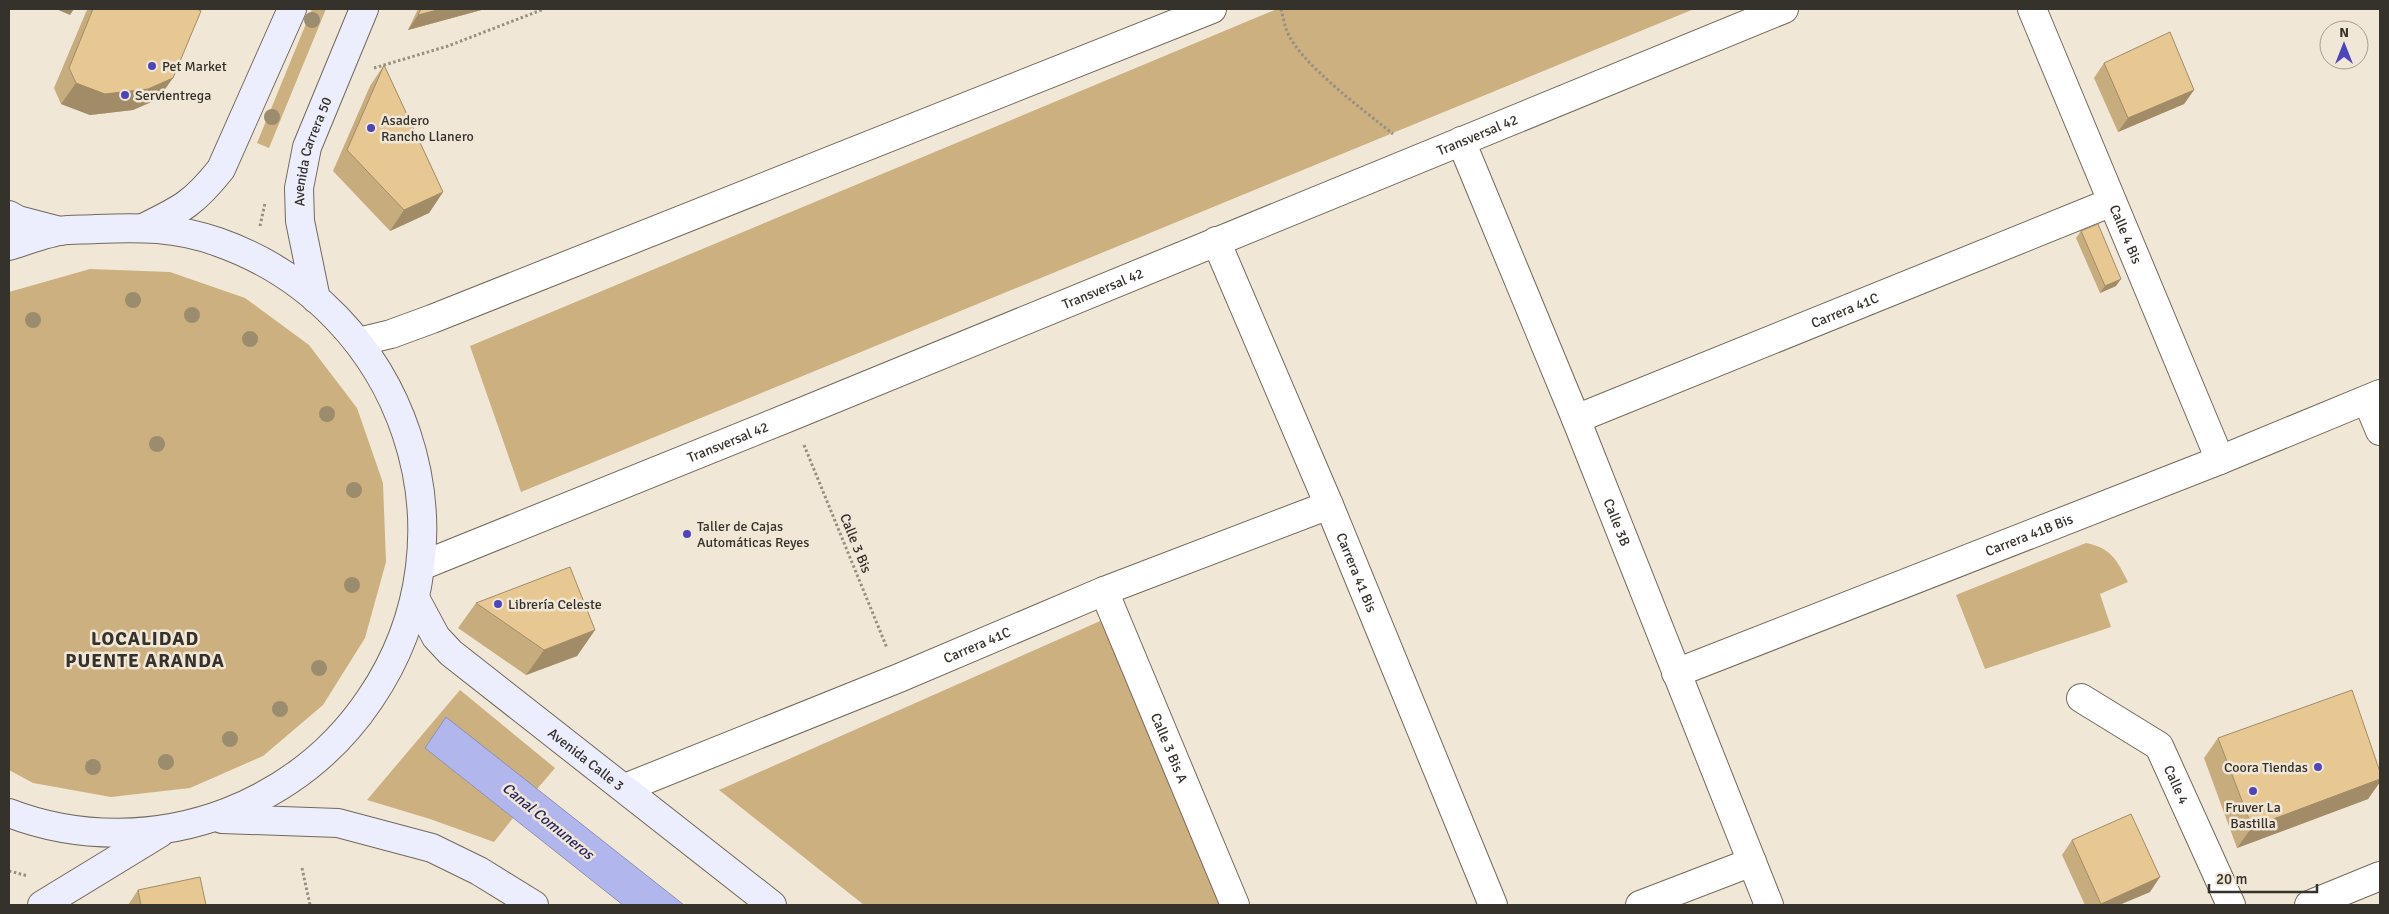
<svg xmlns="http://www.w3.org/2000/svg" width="2389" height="914" font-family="Signika,sans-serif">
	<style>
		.green { fill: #cdb080 }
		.water { fill: #b1b7ec; stroke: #8c8fb2 }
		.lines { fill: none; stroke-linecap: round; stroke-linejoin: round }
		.minor-casing { stroke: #72695b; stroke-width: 30 }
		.tertiary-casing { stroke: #72695b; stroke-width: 30 }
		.secondary-casing { stroke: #72695b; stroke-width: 30 }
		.path { stroke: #968f84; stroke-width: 3; stroke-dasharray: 2.5 2.5; stroke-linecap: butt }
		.minor { stroke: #fff; stroke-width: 28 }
		.tertiary { stroke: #fff; stroke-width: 28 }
		.secondary { stroke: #eceefd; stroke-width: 28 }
		.tree { fill: #9c8c6e }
		.wall { fill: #c7ac7e }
		.shaded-wall { fill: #a28c67 }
		.building { fill: #e7c893; stroke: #a28c67 }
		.poi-dot { fill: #4d45bc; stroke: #f1e7d6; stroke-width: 2 }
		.labels { text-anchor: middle; stroke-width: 5; stroke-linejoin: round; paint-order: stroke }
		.poi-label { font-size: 14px; fill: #35312b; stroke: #f1e7d6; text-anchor: start }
		.street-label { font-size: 14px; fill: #35312b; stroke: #f1e7d6 }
		.water-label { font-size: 15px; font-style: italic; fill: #282664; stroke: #f1e7d6 }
		.district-label { font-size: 19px; font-weight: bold; letter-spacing: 1px; fill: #35312b; stroke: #f1e7d6 }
	</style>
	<rect width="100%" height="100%" fill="#f1e7d6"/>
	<!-- green -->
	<path class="green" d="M312,9h14l-57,139 -12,-5z
		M1277,9h417l-1173,483 -51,-146z
		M90,269l80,3 75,26 64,47 48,63 26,75 3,79 -21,76 -42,67 -60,51 -73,32 -79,9 -78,-14 -24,-13v-478z
		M2086,543c25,5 31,17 42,39l-28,12 11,33 -126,42 -29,-74z
		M1107,618l116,287h-359l-145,-115z
		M460,690l95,78 -18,21 -91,-71 -21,30 88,70 -19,24 -64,-23 -63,-19z"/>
	<!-- water -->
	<path class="water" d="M446,717l238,188h-61l-198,-157z"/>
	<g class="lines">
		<defs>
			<g id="minor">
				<path id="s1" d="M2032,9l188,451"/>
				<path id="s2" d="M1461,141l115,278 193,486"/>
				<path id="s3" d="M1216,241l113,264 164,400"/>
				<path d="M2367,400l13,31"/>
				<path id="s4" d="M1576,419l536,-217"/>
				<path id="s5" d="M1104,591l131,314"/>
				<path id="s6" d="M1676,673l544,-213 160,-66"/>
				<path id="s7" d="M2081,698l78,48 72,159"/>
				<path id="s8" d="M625,788l274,-110 205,-87 225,-86"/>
				<path d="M1640,905l112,-43"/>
			</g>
			<g id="tertiary">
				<path d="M358,342l33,-8 41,-15 780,-310"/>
				<path id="s9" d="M421,566l371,-150 992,-407"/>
				<path d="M2309,905l71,-29"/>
			</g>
			<g id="secondary">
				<path d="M9,215l9,5 42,11"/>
				<path d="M145,227c37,-18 49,-24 76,-58l71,-160"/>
				<path d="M9,246c16,-5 34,-12 51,-15 11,-2 24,-1 36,-2 44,-2 80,-2 122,13 188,66 264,293 152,457 -35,52 -84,90 -142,113 -70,27 -149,28 -219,1"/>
				<path id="s10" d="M316,299l-16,-78 -1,-33 8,-41 57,-138"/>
				<path id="s11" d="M415,598l21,39 15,16 321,252"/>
				<path d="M222,819l116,4 94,25 47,23 55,34"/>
				<path d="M42,905l118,-72"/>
			</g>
		</defs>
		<!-- minor casing -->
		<use href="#minor" class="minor-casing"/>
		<!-- tertiary casing -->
		<use href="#tertiary" class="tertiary-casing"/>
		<!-- secondary casing -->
		<use href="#secondary" class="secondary-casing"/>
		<!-- path -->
		<path class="path" d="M1281,9c2,7 3,15 6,22 12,32 78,80 106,103
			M374,68l74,-22 96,-37
			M260,226l5,-23
			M804,445l83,203
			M302,868l8,37
			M9,871l19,5"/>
		<!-- minor -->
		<use href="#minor" class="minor"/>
		<!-- tertiary -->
		<use href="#tertiary" class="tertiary"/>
		<!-- secondary -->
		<use href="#secondary" class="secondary"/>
	</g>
	<!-- trees -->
	<g class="tree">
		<circle cx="312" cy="20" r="8"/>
		<circle cx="272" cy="117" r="8"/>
		<circle cx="133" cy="300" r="8"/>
		<circle cx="192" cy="315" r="8"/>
		<circle cx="33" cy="320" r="8"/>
		<circle cx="250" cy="339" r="8"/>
		<circle cx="327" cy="414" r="8"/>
		<circle cx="157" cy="444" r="8"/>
		<circle cx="354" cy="490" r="8"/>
		<circle cx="352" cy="585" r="8"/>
		<circle cx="319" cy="668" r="8"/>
		<circle cx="280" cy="709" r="8"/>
		<circle cx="230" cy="739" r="8"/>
		<circle cx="166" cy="762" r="8"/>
		<circle cx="93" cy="767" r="8"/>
	</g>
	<!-- wall -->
	<path class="wall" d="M88,9h109l-39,90 -25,11 -43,5 -29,-11 -7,-16 32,-76z
		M418,9h67l-77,21z
		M2104,63l90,27 -10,14 -66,28 -24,-54z
		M384,65l59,127 -14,21 -39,18 -57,-60 37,-85z
		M2081,231l35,55 -16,7 -24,-55z
		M476,603l119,27 -18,26 -51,19 -68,-47z
		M2218,738l162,34v10l-12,17 -131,49 -33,-90z
		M2072,840l78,52 -31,13h-34l-23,-50z
		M138,890l68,15h-78z"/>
	<!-- shaded-wall -->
	<path class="shaded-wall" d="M56,9h18l-4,6z
		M441,9h44l-77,21 10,-15z
		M173,78l-15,21 -25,11 -43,5 -29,-11 15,-21z
		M2194,90l-10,14 -66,28 10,-14z
		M443,192l-14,21 -39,18 14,-21z
		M2121,279l-5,7 -16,7 5,-7z
		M595,630l-18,26 -51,19 18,-25z
		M2380,779v3l-12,17 -131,49 15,-21z
		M2160,877l-10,15 -31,13h-20l2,-1z"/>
	<!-- building -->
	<path class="building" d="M93,9h104l4,2 -28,67 -25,11 -43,5 -29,-11 -7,-15z
		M421,9h20l-23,6z
		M2170,32l24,58 -66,28 -24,-55z
		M384,65l59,127 -39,18 -57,-60z
		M2098,224l23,55 -16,7 -24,-55z
		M570,567l25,63 -51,20 -68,-47z
		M2352,690l28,82v7l-128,48 -34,-89z
		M2131,814l29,63 -59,27 -29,-64z
		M200,877l6,28h-65l-3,-15z"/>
	<!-- markers -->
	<g class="poi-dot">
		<circle cx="152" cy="66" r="5"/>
		<circle cx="125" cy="95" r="5"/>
		<circle cx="371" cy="128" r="5"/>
		<circle cx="687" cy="534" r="5"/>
		<circle cx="498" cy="604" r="5"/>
		<circle cx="2318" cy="767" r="5"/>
		<circle cx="2253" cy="791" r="5"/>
	</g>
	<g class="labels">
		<!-- poi labels -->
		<g class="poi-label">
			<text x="162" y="71">Pet Market</text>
			<text x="135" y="100">Servientrega</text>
			<text x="381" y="125">Asadero<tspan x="381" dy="16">Rancho Llanero</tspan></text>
			<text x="697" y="531">Taller de Cajas<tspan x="697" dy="16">Automáticas Reyes</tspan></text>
			<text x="508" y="609">Librería Celeste</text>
			<text x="2308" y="772" text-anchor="end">Coora Tiendas</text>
			<text x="2253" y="812" text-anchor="middle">Fruver La<tspan x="2253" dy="16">Bastilla</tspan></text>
		</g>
		<!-- street labels -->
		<g class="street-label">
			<text dy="5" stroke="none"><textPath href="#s9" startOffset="1141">Transversal 42</textPath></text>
			<text dy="5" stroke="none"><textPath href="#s10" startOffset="151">Avenida Carrera 50</textPath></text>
			<text dy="5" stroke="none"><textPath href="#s1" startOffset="244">Calle 4 Bis</textPath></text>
			<text dy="5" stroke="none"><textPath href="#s9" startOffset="736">Transversal 42</textPath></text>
			<text dy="5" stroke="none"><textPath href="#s4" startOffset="290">Carrera 41C</textPath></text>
			<text dy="5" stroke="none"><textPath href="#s9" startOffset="331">Transversal 42</textPath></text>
			<text dy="5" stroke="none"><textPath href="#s2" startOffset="412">Calle 3B</textPath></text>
			<text dy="5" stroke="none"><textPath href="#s6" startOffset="379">Carrera 41B Bis</textPath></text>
			<text transform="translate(856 543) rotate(68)" y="5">Calle 3 Bis</text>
			<text dy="5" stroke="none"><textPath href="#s3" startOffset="360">Carrera 41 Bis</textPath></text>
			<text dy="5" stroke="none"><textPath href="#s8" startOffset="380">Carrera 41C</textPath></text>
			<text dy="5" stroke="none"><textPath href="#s5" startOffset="170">Calle 3 Bis A</textPath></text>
			<text dy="5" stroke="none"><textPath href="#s11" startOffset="238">Avenida Calle 3</textPath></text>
			<text dy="5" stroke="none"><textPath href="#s7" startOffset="134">Calle 4</textPath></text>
		</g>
		<!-- water labels -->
		<g class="water-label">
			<text transform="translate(548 821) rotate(39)" y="5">Canal Comuneros</text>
		</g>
		<!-- district labels -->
		<g class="district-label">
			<text x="145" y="645">LOCALIDAD<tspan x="145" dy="22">PUENTE ARANDA</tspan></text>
		</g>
	</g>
	<!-- border -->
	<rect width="2389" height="914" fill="none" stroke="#35312b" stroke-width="20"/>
	<!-- north arrow -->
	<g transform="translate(2344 45)"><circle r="24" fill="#f1e7d6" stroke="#a69e92"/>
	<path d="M0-4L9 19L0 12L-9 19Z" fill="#4d45bc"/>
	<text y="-8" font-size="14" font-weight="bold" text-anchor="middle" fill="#35312b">N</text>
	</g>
	<!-- scale -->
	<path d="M2209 884v8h108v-8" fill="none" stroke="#35312b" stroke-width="2.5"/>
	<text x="2216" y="884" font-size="15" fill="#35312b" stroke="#f1e7d6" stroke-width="4" paint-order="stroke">20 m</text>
</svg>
